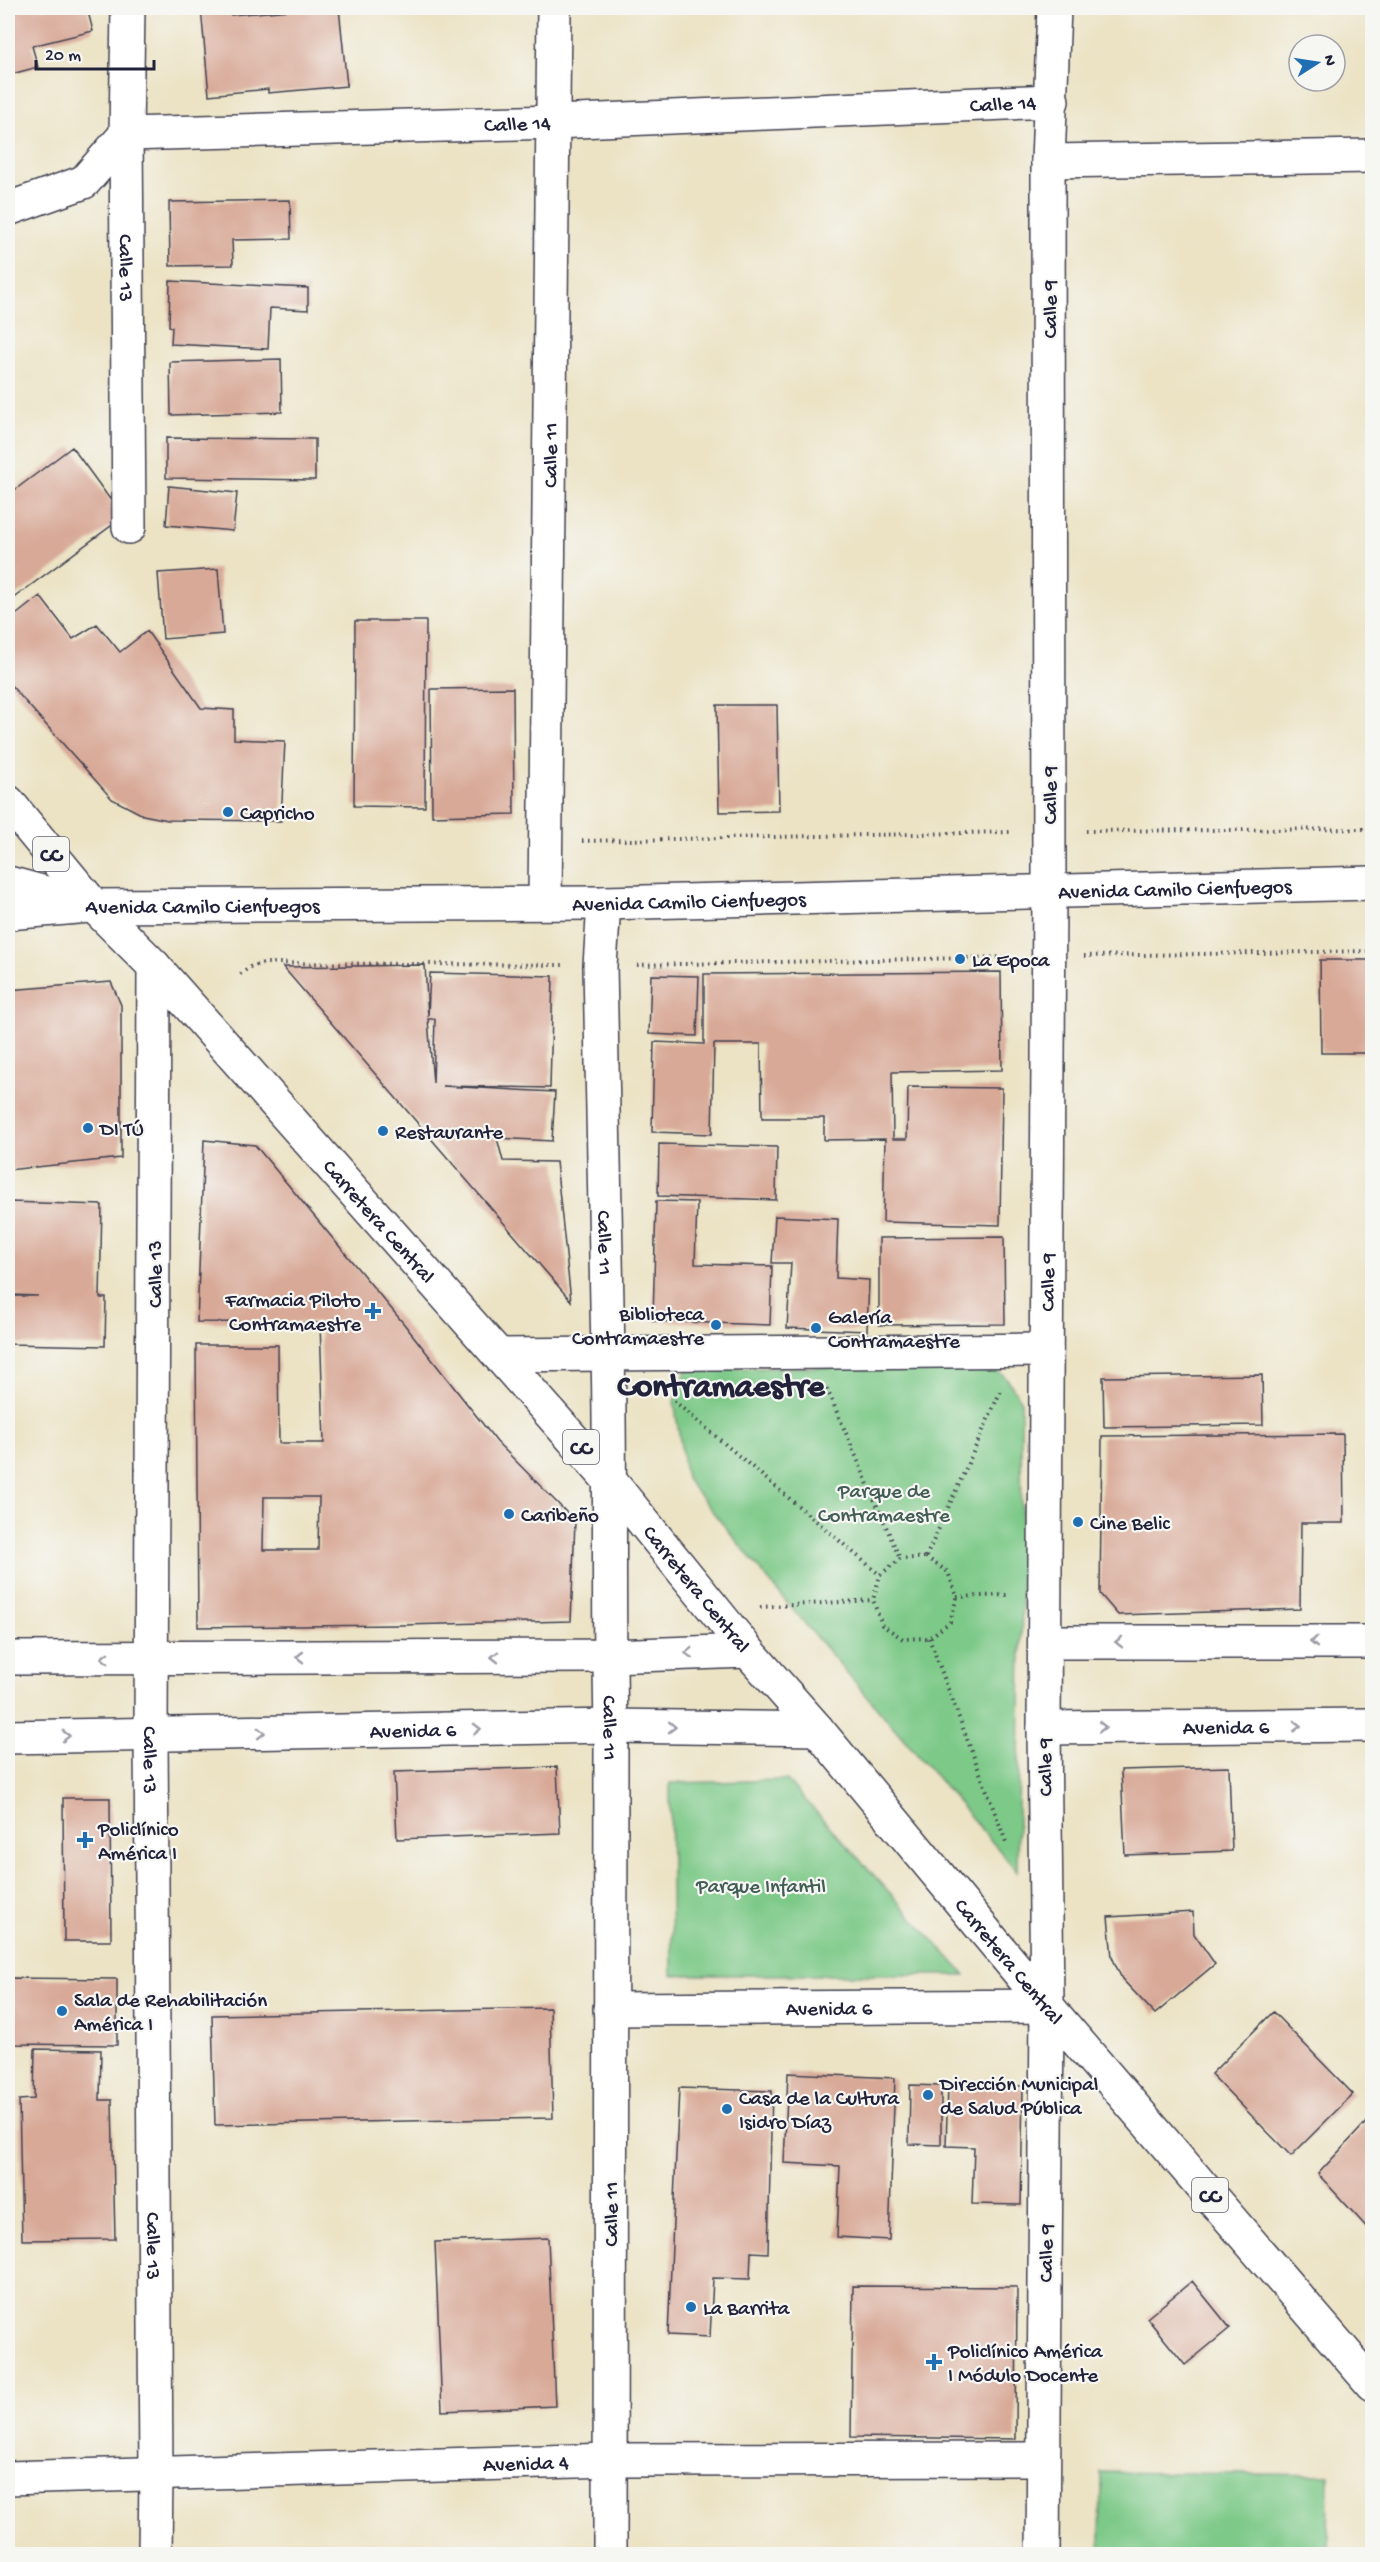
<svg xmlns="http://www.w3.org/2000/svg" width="1380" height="2562" font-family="'Gochi Hand',sans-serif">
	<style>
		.green { fill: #7dc988; stroke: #507662; stroke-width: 1.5 }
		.building { fill: #d8a997; fill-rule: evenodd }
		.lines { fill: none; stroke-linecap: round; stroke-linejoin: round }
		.pedestrian-casing { stroke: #403f50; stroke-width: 36 }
		.minor-casing { stroke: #403f50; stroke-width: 36 }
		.tertiary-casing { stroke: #403f50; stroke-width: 36 }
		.secondary-casing { stroke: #403f50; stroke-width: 36 }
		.trunk-casing { stroke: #403f50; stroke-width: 36 }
		.path { stroke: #403f50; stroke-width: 4; stroke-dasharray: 1.5 4.5; stroke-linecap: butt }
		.pedestrian { stroke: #fff; stroke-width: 33 }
		.minor { stroke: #fff; stroke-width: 33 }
		.tertiary { stroke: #fff; stroke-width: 33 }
		.secondary { stroke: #fff; stroke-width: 33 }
		.trunk { stroke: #fff; stroke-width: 33 }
		.oneway { stroke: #9c9ca7 }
		.poi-dot { fill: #1f6fb2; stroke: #f6f6f2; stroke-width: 2 }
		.labels { text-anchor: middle; stroke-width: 4.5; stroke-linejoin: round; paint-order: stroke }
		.shield { fill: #f6f6f2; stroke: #626272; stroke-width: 1.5 }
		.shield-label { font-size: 20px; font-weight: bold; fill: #22223b }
		.street-label { font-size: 21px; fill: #22223b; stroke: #f6f6f2 }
		.poi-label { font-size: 21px; fill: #22223b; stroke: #f6f6f2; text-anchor: start }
		.park-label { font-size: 21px; fill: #425c56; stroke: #f6f6f2 }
		.town-label { font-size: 33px; font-weight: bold; fill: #22223b; stroke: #f6f6f2 }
	</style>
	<rect width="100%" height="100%" fill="#f6f6f2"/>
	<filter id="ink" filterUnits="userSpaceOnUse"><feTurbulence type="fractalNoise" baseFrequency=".0167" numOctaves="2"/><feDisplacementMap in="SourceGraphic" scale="12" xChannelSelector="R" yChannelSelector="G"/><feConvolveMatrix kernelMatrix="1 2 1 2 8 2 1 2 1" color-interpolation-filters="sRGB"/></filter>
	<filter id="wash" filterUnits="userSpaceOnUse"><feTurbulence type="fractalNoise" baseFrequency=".008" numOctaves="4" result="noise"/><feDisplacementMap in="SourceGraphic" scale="24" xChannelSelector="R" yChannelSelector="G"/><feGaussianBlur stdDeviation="1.35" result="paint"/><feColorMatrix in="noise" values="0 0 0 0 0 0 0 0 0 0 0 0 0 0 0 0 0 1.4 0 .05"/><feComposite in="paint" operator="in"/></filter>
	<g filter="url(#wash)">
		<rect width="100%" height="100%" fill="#ece3c5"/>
		<!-- green -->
		<path class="green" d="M991,1365l16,14 14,21 1,195 -5,276 -229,-267 -102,-125 -12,-78 13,-32z
			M787,1780l178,195h-293l-2,-192z
			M1101,2472l228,3 -1,79h-228z"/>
		<g id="blocks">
			<!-- building -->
			<path class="building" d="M8,8h79l6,23 -61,15 6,21 -30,8z
				M201,8h29l1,7 84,-7h24l8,78 -79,7v-4l-59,6z
				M290,200l1,39 -59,1 1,25 -63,1 -1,-64z
				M170,281l138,7v22l-38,-2 -2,41 -97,-5 1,-17 -3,-1z
				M281,359l1,53 -111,3 -1,-53z
				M166,438l149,1v41l-149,-2z
				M72,447l51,70 -115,85v-107z
				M169,486l68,7 -4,38 -67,-6z
				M218,569l5,65 -60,5 -5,-66z
				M40,596l33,43 24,-15 23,28 27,-21 54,77 33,2v29l51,2 -4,80 -113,-1 -25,-5 -31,-16 -104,-117v-61z
				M355,621h71l-1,186 -71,-1z
				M513,688l1,126 -82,2 -1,-127z
				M717,705h60l2,106 -60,1z
				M1320,960h52v93h-51z
				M425,965l3,51 2,-43 123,3 -3,112 -108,-2 113,6 -3,49 -55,-3 6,23 53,1 15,139 -288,-334zM428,1019h7l-2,64z
				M1001,972l1,98 -110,2 1,67h14l1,-52 94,1 -2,137 -117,-3 2,-83 -61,1v-22h-62l-1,-74h-47l-2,90 -60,-2 2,-90 50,2v-70z
				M651,975l48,1 -2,60 -48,-2z
				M111,982l10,23v153l-113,12v-180z
				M204,1140l51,5 149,179 93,118 78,79 -4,100 -169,4 -204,2 -2,-282h82l1,98h45l-4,-120 -123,-1zM264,1497h55l-1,53h-55z
				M659,1144l118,3 -1,53 -118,-4z
				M656,1201l41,1 -2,62 77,2 -2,59 -117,-4z
				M9,1202l93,3 -2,93h6l-1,48 -97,-2v-48h30l-30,-1z
				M775,1216l63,3 -2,59 33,2 -2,51 -80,-3 4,-65h-19z
				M1004,1237l1,87 -126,1v-87z
				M1262,1375l1,50 -159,2 -1,-50z
				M1343,1434l1,89h-43l-1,86 -182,6 -18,-21 2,-158z
				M557,1767l3,66 -163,6 -3,-67z
				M1229,1767l3,84 -107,4 -4,-85z
				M63,1798h47l1,143h-47z
				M1193,1912l1,22 21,30 -60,50 -33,-35 -10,-22 -4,-40z
				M8,1978l109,1v66l-109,-1z
				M550,2008l3,110 -338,7 -3,-110z
				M1273,2012l80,82 -62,62 -80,-82z
				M35,2049l66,1 -1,50h12l3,139 -93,1 -3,-140 15,-1z
				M788,2073l107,5 -6,162 -52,-3 3,-71 -56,-3z
				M910,2085l31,1v59l-32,-1z
				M948,2085l75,1 -2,119 -49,-1 2,-57 -28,-1z
				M679,2088l93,3 -4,162 -17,-1 -1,27 -37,-1 -3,59 -42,-2z
				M1372,2116v117l-54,-59z
				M548,2238l7,168 -113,5 -7,-169z
				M1192,2281l38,47 -45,37 -38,-47z
				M853,2286l164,1 -1,152 -165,-2z"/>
		</g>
	</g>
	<g filter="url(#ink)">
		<use href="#blocks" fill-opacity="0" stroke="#403f50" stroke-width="1.5"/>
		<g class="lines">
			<defs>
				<g id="pedestrian">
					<path id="s1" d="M604,903l-4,63 8,387"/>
				</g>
				<g id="minor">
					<path id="s2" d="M128,8l-2,126 3,393"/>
					<path d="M1048,161l324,-5"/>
					<path id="s3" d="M8,209l76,-27 42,-48 428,-12 498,-21"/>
					<path d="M1049,892l-1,-731 6,-153"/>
					<path id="s4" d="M545,902l9,-894"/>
					<path d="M8,913l81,-7"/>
					<path id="s5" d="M154,966l-3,769 5,740 -1,79"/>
					<path id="s6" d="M608,1353c3,125 0,249 3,373l-1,828"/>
					<path d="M499,1355l547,-5"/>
					<path d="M8,1658l601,-2 139,-5"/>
					<path id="s7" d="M8,1737l603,-11 206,3"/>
					<path id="s8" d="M610,2009l437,-3 -4,548"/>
					<path id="s9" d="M8,2478l602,-18 433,-1"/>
				</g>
				<g id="tertiary">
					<path d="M1045,1642h327"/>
					<path id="s10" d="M1044,1728l328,-3"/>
					<path id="s11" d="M1047,2006l-3,-278 5,-836"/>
				</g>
				<g id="secondary">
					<path id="s12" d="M8,883l86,23 510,-3 768,-20"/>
				</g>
				<g id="trunk">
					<path id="s13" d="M8,802l86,104 60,60 457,516 137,169 69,78 230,277 325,378"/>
				</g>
			</defs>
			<!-- pedestrian casing -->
			<use href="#pedestrian" class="pedestrian-casing"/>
			<!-- minor casing -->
			<use href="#minor" class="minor-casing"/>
			<!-- tertiary casing -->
			<use href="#tertiary" class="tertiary-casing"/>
			<!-- secondary casing -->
			<use href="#secondary" class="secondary-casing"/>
			<!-- trunk casing -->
			<use href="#trunk" class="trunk-casing"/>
			<!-- path -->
			<path class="path" d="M1086,831l286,-2
				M582,841l430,-9
				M1084,956l288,-5
				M637,965l377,-8
				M240,974l10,-7 14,-4 300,2
				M827,1389l73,170
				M674,1401l206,174
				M926,1557l22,15 9,25 -7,25 -21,16 -26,1 -21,-14 -9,-25 7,-25 20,-16z
				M926,1557l76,-169
				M957,1597l51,-2
				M760,1607l113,-7
				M929,1638l77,204"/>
			<!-- pedestrian -->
			<use href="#pedestrian" class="pedestrian"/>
			<!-- minor -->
			<use href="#minor" class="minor"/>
			<!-- tertiary -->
			<use href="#tertiary" class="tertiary"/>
			<!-- secondary -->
			<use href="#secondary" class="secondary"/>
			<!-- trunk -->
			<use href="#trunk" class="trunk"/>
		</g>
		<!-- one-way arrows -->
		<defs><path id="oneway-chevron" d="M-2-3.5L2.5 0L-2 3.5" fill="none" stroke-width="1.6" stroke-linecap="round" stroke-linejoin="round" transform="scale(1.5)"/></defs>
		<g class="oneway">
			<use href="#oneway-chevron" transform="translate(1119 1642) rotate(180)"/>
			<use href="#oneway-chevron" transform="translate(1314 1642) rotate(180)"/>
			<use href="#oneway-chevron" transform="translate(689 1653) rotate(178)"/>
			<use href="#oneway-chevron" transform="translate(300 1657) rotate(180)"/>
			<use href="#oneway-chevron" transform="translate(495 1657) rotate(180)"/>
			<use href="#oneway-chevron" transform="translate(105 1658) rotate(180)"/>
			<use href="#oneway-chevron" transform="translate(1297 1726)"/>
			<use href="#oneway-chevron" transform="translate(672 1727) rotate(1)"/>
			<use href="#oneway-chevron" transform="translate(1102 1727)"/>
			<use href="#oneway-chevron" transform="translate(477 1729) rotate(-1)"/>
			<use href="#oneway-chevron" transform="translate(261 1733) rotate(-1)"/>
			<use href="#oneway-chevron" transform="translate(66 1736) rotate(-1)"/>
		</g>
	</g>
	<!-- markers -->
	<g class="poi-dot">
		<circle cx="228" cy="812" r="6"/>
		<circle cx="960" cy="959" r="6"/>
		<circle cx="88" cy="1128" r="6"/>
		<circle cx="383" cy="1131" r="6"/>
		<path d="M370 1302h6v6h6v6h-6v6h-6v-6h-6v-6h6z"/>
		<circle cx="716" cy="1325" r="6"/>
		<circle cx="816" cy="1328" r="6"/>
		<circle cx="509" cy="1514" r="6"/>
		<circle cx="1078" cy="1522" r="6"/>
		<path d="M82 1831h6v6h6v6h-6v6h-6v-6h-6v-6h6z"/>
		<circle cx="62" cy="2011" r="6"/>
		<circle cx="928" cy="2095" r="6"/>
		<circle cx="727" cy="2109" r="6"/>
		<circle cx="691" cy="2307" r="6"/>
		<path d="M931 2353h6v6h6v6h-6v6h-6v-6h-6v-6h6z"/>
	</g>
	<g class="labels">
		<!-- shield labels -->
		<g class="shield">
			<rect x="33" y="837" width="36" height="34" rx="4.5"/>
			<rect x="563" y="1430" width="36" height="34" rx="4.5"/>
			<rect x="1192" y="2178" width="36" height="34" rx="4.5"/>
		</g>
		<g class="shield-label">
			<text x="51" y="861">CC</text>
			<text x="581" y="1454">CC</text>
			<text x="1210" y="2202">CC</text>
		</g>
		<!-- street labels -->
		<g class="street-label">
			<text dy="7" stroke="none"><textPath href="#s3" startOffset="1022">Calle 14</textPath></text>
			<text dy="7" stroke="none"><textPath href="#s3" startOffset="536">Calle 14</textPath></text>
			<text dy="7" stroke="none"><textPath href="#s2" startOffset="260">Calle 13</textPath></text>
			<text transform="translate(1049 309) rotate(-90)" y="7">Calle 9</text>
			<text dy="7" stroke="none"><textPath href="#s4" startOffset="447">Calle 11</textPath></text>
			<text transform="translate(1049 795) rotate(-90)" y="7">Calle 9</text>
			<text dy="7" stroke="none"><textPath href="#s12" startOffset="1170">Avenida Camilo Cienfuegos</textPath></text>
			<text dy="7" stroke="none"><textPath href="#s12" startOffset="684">Avenida Camilo Cienfuegos</textPath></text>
			<text dy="7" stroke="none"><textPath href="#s12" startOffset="198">Avenida Camilo Cienfuegos</textPath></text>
			<text dy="7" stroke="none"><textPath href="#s13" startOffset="560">Carretera Central</textPath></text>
			<text dy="7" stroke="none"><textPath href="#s1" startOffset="340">Calle 11</textPath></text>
			<text transform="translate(154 1274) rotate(-90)" y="7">Calle 13</text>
			<text dy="7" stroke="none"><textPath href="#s11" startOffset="724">Calle 9</textPath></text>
			<text dy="7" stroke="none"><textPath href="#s13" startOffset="1046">Carretera Central</textPath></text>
			<text dy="7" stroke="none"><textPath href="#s10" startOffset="182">Avenida 6</textPath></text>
			<text dy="7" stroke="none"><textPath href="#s6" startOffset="375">Calle 11</textPath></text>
			<text dy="7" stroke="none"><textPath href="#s7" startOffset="405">Avenida 6</textPath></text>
			<text dy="7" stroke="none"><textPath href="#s5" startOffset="794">Calle 13</textPath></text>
			<text transform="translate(1044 1767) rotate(-91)" y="7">Calle 9</text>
			<text dy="7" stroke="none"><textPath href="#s13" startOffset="1532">Carretera Central</textPath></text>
			<text dy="7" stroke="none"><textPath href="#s8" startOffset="219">Avenida 6</textPath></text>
			<text transform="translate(610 2214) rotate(-90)" y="7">Calle 11</text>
			<text dy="7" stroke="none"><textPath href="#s5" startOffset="1280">Calle 13</textPath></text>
			<text transform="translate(1045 2253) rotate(-89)" y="7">Calle 9</text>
			<text dy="7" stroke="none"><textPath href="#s9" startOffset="518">Avenida 4</textPath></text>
		</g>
		<!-- poi labels -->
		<g class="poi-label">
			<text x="240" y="819">Capricho</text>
			<text x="972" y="966">La Epoca</text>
			<text x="100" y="1135">DI TÚ</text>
			<text x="395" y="1138">Restaurante</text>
			<text x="361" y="1306" text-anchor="end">Farmacia Piloto<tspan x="361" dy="24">Contramaestre</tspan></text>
			<text x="704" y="1320" text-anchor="end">Biblioteca<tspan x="704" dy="24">Contramaestre</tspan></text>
			<text x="828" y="1323">Galería<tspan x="828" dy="24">Contramaestre</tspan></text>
			<text x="521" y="1521">Caribeño</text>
			<text x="1090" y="1529">Cine Belic</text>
			<text x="98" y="1835">Policlínico<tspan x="98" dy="24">América I</tspan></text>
			<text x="74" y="2006">Sala de Rehabilitación<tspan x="74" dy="24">América I</tspan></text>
			<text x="940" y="2090">Dirección Municipal<tspan x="940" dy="24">de Salud Pública</tspan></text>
			<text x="739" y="2104">Casa de la Cultura<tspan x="739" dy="24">Isidro Díaz</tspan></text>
			<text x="703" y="2314">La Barrita</text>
			<text x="948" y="2357">Policlínico América<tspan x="948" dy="24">I Módulo Docente</tspan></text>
		</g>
		<!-- park labels -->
		<g class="park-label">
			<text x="884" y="1497">Parque de<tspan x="884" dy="24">Contramaestre</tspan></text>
			<text x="761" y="1892">Parque Infantil</text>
		</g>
		<!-- town labels -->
		<g class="town-label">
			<text x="721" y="1395">Contramaestre</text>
		</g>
	</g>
	<!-- margin -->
	<rect width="1380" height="2562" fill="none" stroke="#f6f6f2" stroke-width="30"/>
	<!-- north arrow -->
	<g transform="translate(1317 63) rotate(78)"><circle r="28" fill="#f6f6f2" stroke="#a1a1a9" stroke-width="1.5"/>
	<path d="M0-4.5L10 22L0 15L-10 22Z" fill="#1f6fb2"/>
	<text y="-9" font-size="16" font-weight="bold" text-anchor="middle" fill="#22223b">N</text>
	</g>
	<!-- scale -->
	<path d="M36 60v9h118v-9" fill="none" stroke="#22223b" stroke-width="3"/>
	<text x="45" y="60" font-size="18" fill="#22223b" stroke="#f6f6f2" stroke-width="4.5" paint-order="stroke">20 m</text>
</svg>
